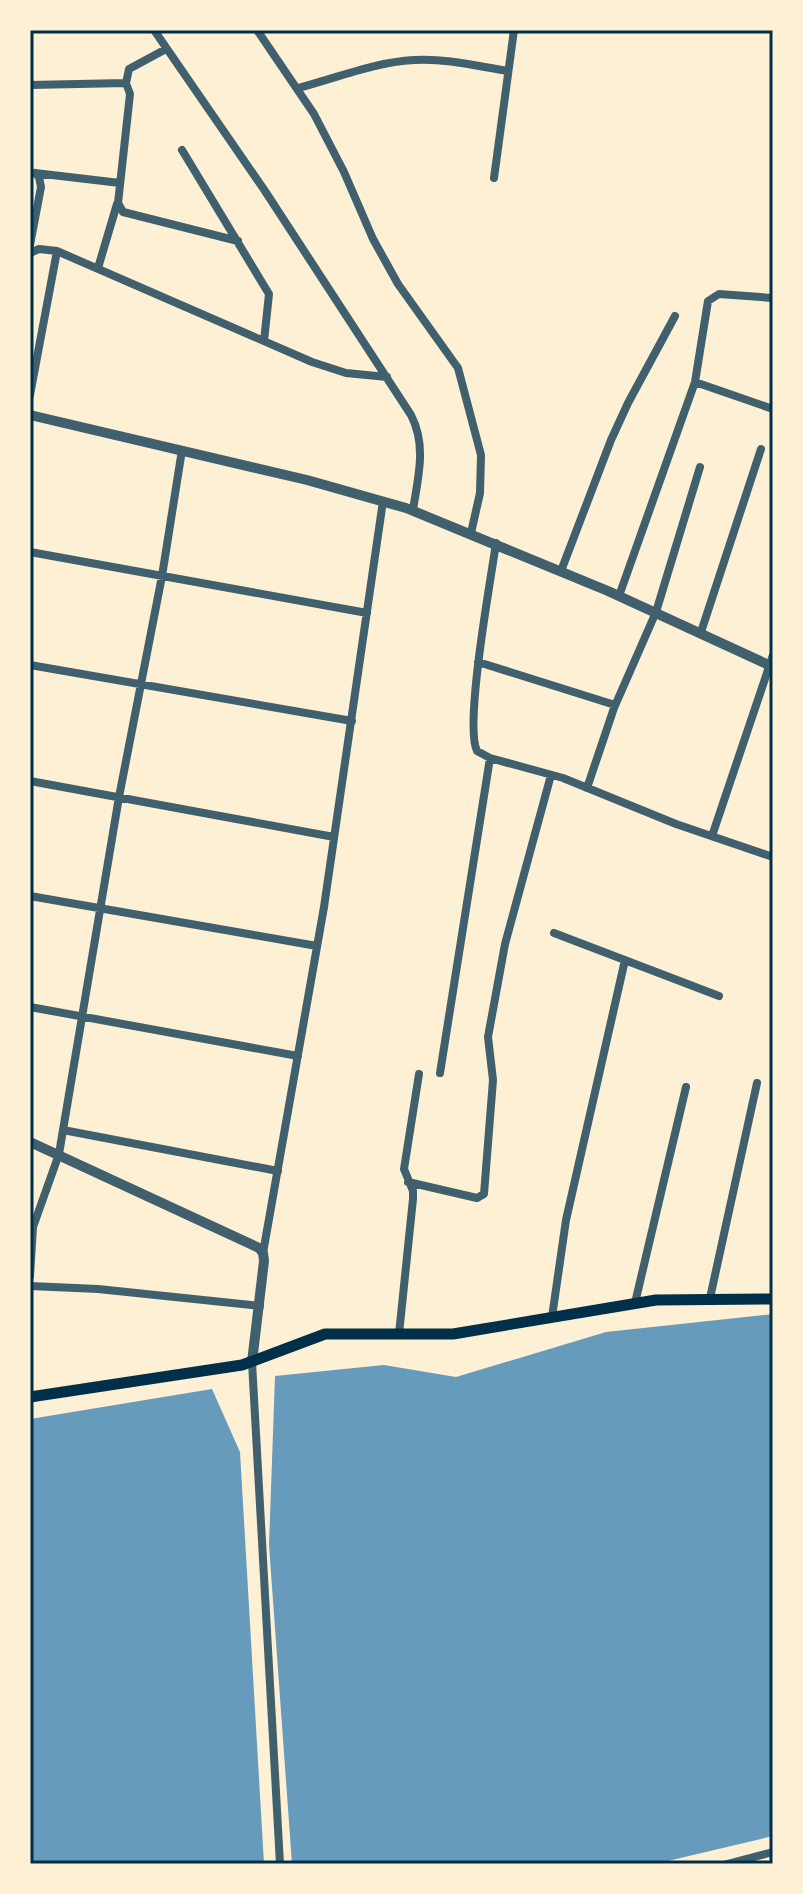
<svg xmlns="http://www.w3.org/2000/svg" width="803" height="1894" font-family="'Exo 2',sans-serif">
	<style>
		.water { fill: #669bbc }
		.lines { fill: none; stroke-linecap: round; stroke-linejoin: round }
		.minor { stroke: #3f606c; stroke-width: 8 }
		.tertiary { stroke: #3f606c; stroke-width: 10 }
		.secondary { stroke: #003049; stroke-width: 11 }
		.neatline { fill: none; stroke: #003049; stroke-width: 3 }
	</style>
	<rect width="100%" height="100%" fill="#fdf0d5"/>
	<!-- water -->
	<path class="water" d="M773,1314v522l-118,28h-363l-23,-319 6,-169 109,-11 72,12 150,-45z
		M212,1389l28,63 24,412h-234v-445z"/>
	<g class="lines">
		<!-- minor -->
		<path class="minor" d="M154,30l111,161 146,224c16,31 7,62 2,95
			M257,30l57,84 30,58 29,67 25,45 60,84 23,87 -1,38 -9,40
			M126,83l3,-14 37,-20
			M30,85l96,-2 4,11 -12,109 5,9 115,29
			M298,88c38,-10 77,-26 116,-28 31,-2 63,6 93,11
			M182,150l87,144 -5,47
			M35,173l85,10
			M494,178l20,-148
			M30,245l11,-58 -2,-10 -4,-4
			M30,253l9,-4 18,2 255,111 34,11 41,4
			M98,268l19,-64
			M695,382l78,27
			M30,395l27,-144
			M496,543c-5,36 -32,182 -19,208l13,7 73,20 113,46 97,33
			M30,552l337,61
			M561,571l50,-131 17,-37 47,-87
			M619,596l76,-214 13,-81 11,-7 54,4
			M701,632l60,-183
			M478,662l137,43
			M30,665l322,56
			M30,781l304,56
			M587,788l27,-80 42,-96 44,-145
			M712,836l61,-181
			M30,896l287,50
			M554,933l165,63
			M30,1007l268,49
			M440,1073l50,-315
			M63,1130l215,41
			M408,1182l69,16 7,-4 9,-114 -5,-43 17,-93 46,-169
			M263,1253l61,-346 59,-406
			M30,1276l3,-49 26,-73 4,-24 56,-333 43,-221 20,-126
			M30,1286l68,3 162,17
			M710,1298l47,-215
			M635,1303l51,-216
			M552,1317l14,-97 59,-260
			M399,1334l14,-135v-8l-9,-22 15,-95
			M252,1362l28,502
			M727,1864l46,-12"/>
		<!-- tertiary -->
		<path class="tertiary" d="M30,415l277,65 99,28 202,83 165,76
			M30,1142l229,106 4,5 1,8 -12,101"/>
		<!-- secondary -->
		<path class="secondary" d="M30,1397l212,-32 83,-31h128l203,-34 117,-1"/>
	</g>
	<!-- border -->
	<rect width="803" height="1894" fill="none" stroke="#fdf0d5" stroke-width="64"/>
	<rect x="32" y="32" width="739" height="1830" class="neatline"/>
</svg>
